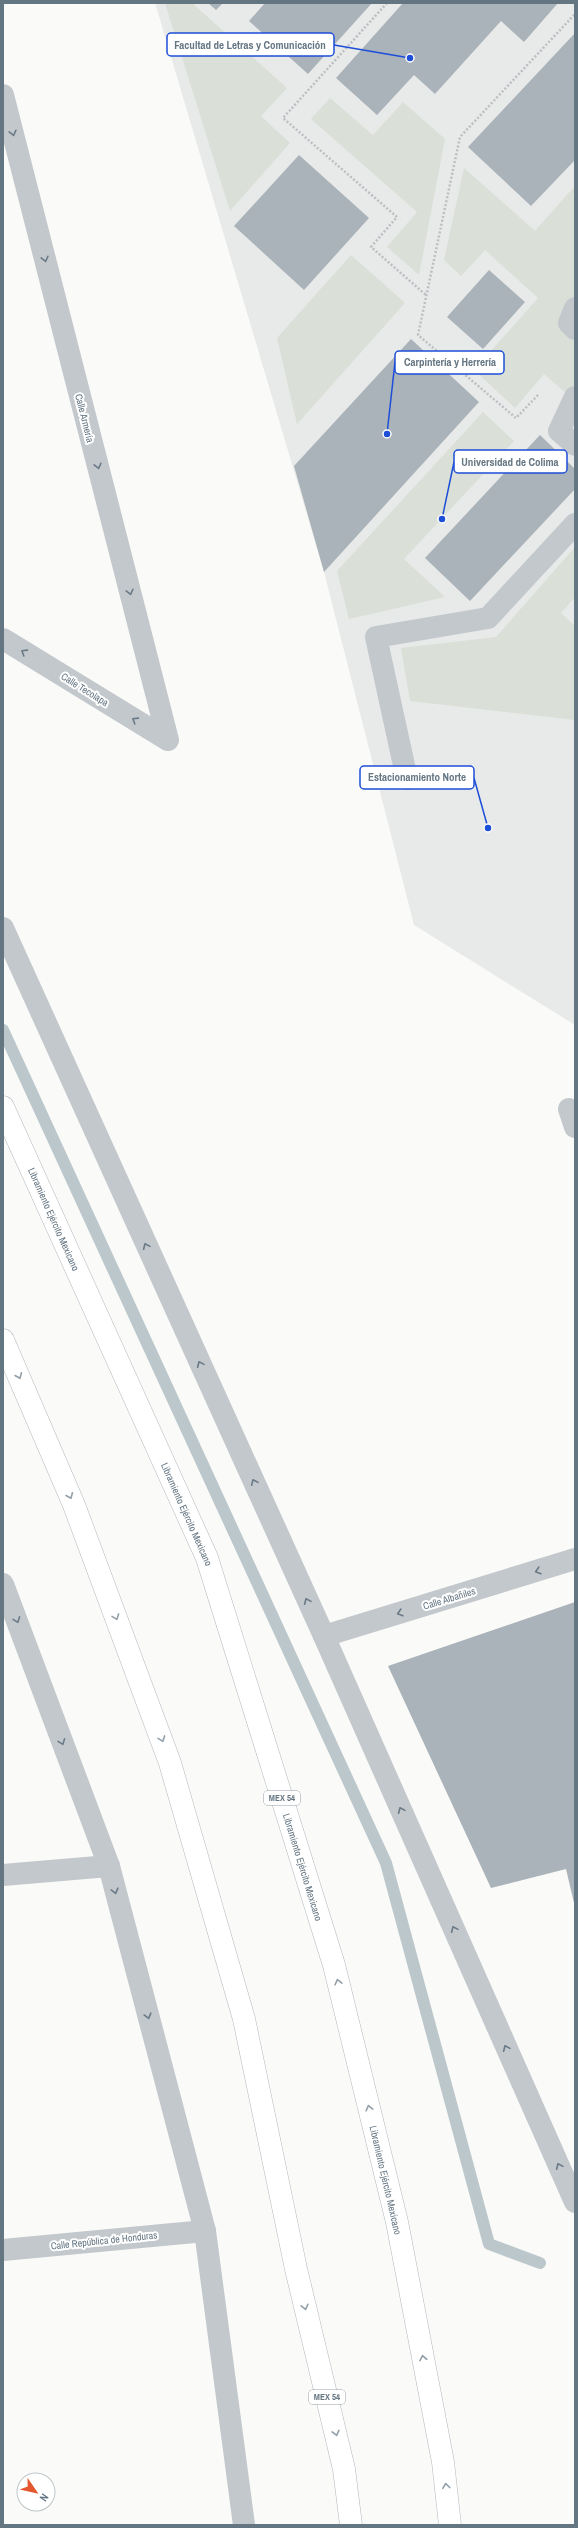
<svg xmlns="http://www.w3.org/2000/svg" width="578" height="2528" font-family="'Archivo Narrow',sans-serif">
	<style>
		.built { fill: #e8e9e9 }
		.green { fill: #dadfd7 }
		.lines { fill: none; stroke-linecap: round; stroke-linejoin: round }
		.stream { stroke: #bbc7cb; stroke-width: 12 }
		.building { fill: #aab3b9 }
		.trunk-casing { stroke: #b4b9bd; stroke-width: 23 }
		.path { stroke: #bbbfc2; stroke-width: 2.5; stroke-dasharray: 2 2; stroke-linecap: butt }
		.service { stroke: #c3c8cc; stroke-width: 22 }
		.minor { stroke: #c3c8cc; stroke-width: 22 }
		.tertiary { stroke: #c3c8cc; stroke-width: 22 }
		.trunk { stroke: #fff; stroke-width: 22 }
		.oneway { stroke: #6a7a87 }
		.oneway2 { stroke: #939fa8 }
		.labels { text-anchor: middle; stroke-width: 4; stroke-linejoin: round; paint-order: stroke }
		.shield { fill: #fff; stroke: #939fa8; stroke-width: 1 }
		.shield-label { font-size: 9px; font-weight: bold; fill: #657683 }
		.street-label { font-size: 10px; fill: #657683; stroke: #fff }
		.leader { fill: none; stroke: #1d4ed8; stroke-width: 1.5 }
		.callout-dot { fill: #1d4ed8; stroke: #fff; stroke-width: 1.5 }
		.callout { fill: #fff; stroke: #1d4ed8; stroke-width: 1.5 }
		.callout-label { font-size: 11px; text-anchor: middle; font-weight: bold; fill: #657683 }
	</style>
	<rect width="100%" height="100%" fill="#fafaf8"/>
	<!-- built -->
	<path class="built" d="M155,3h420v1022l-161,-100 -90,-353z"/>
	<!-- green -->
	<path class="green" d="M165,3h27l95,85 -26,28 29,27 -60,68z
		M330,98l43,37 30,-33 42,37 -26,136 -32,-28 30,-35 -106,-93z
		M464,168l71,63 40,-45v215l-31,-27 -29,34 -41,-38 64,-72 -53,-48 -24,26 -17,-16z
		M351,255l54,48 -108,121 -20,-86z
		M483,412l31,29 -110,118 41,38 -96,22 -12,-48z
		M575,547v50l-14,16 14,13v94l-165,-19 -9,-53 95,-11z"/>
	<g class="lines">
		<!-- stream -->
		<path class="stream" d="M3,1030l383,833 103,381 51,19"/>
	</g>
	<!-- building -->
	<path class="building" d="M208,3h15l-7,7z
		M265,3h107l-64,71 -59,-53z
		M403,3h155l-34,39 -23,-21 -66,73 -21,-19 -37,40 -41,-37z
		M575,33v127l-44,46 -63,-59z
		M299,155l70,63 -65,72 -70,-64z
		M489,270l36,32 -42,47 -36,-32z
		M411,339l68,63 -155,170 -30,-106z
		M540,435l35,34v20l-105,112 -45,-43z
		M575,1602v301h-1l-8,-34 -75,19 -103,-222z"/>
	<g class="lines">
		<defs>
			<path id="trunk" d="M3,1107l204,451 127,407 63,257 46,240 7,63
				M3,1340l71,165 96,258 74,256 52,250 48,200 7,56"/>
		</defs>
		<!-- trunk casing -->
		<use href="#trunk" class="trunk-casing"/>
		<!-- path -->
		<path class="path" d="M387,3l-104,115 114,99 -26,30 55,48
			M538,395l-22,23 -98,-83 42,-198 115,-123"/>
		<!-- service -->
		<path class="service" d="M575,308l-6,15 6,6
			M575,397l-16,34 16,14
			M407,779l-31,-142 112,-19 87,-94"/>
		<!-- minor -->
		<path class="minor" d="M3,95l165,645
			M3,639l165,101
			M569,1109l6,18
			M324,1636l251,-77
			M3,1875l106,-9
			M3,2250l202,-19"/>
		<!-- tertiary -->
		<path class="tertiary" d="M3,928l321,708 251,566
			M3,1584l106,282 96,365 39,294"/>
		<!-- trunk -->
		<use href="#trunk" class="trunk"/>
	</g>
	<!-- one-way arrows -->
	<defs><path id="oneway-chevron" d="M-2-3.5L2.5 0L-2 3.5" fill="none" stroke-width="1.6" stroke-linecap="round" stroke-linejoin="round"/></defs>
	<g class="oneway">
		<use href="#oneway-chevron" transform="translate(13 133) rotate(76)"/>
		<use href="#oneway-chevron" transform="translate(45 259) rotate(76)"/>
		<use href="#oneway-chevron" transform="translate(98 466) rotate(76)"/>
		<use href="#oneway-chevron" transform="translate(130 592) rotate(76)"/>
		<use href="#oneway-chevron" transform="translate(24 652) rotate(-148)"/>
		<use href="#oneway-chevron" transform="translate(135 720) rotate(-148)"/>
		<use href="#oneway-chevron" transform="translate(146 1246) rotate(-114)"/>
		<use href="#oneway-chevron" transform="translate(200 1364) rotate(-114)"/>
		<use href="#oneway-chevron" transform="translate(254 1482) rotate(-114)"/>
		<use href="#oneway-chevron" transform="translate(538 1571) rotate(163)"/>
		<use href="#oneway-chevron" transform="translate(307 1601) rotate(-114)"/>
		<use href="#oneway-chevron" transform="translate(400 1613) rotate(163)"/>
		<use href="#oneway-chevron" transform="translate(17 1620) rotate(69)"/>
		<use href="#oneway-chevron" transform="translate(62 1742) rotate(69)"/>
		<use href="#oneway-chevron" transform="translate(401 1810) rotate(-114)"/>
		<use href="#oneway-chevron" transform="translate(115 1891) rotate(75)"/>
		<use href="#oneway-chevron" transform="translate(454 1929) rotate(-114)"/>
		<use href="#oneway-chevron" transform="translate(148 2016) rotate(75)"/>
		<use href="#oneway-chevron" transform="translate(506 2048) rotate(-114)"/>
		<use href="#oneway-chevron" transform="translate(559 2166) rotate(-114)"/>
	</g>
	<g class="oneway2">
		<use href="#oneway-chevron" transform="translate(19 1376) rotate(67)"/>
		<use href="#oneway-chevron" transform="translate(70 1496) rotate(67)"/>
		<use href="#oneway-chevron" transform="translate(116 1617) rotate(70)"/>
		<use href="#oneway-chevron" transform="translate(162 1739) rotate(70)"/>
		<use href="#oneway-chevron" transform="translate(338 1982) rotate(-104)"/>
		<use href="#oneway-chevron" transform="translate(369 2108) rotate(-104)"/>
		<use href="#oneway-chevron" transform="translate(305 2307) rotate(76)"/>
		<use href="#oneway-chevron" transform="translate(423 2358) rotate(-101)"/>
		<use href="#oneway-chevron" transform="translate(336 2433) rotate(76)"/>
		<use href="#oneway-chevron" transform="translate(446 2486) rotate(-97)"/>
	</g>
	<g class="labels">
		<!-- shield labels -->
		<g class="shield">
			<rect x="264" y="1791" width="36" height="14" rx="3"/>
			<rect x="309" y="2390" width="36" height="14" rx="3"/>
		</g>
		<g class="shield-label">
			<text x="282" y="1801">MEX 54</text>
			<text x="327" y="2400">MEX 54</text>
		</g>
		<!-- street labels -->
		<g class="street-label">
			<text transform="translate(85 418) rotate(76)" y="4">Calle Armería</text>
			<text transform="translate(85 689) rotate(32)" y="4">Calle Tecolapa</text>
			<text transform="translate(54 1219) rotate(66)" y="4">Libramiento Ejército Mexicano</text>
			<text transform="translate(187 1514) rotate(66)" y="4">Libramiento Ejército Mexicano</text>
			<text transform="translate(449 1598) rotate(-17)" y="4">Calle Albañiles</text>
			<text transform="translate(303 1867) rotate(73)" y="4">Libramiento Ejército Mexicano</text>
			<text transform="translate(386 2180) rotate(77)" y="4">Libramiento Ejército Mexicano</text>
			<text transform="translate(104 2240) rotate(-6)" y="4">Calle República de Honduras</text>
		</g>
	</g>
	<!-- callouts -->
	<path class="leader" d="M410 58L334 45M387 434L395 362M442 519L454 462M488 828L474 778"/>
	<g class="callout-dot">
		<circle cx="410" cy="58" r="4"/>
		<circle cx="387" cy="434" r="4"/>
		<circle cx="442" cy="519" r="4"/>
		<circle cx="488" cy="828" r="4"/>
	</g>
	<g class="callout">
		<rect x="167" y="33" width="167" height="23" rx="4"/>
		<rect x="395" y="351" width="109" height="23" rx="4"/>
		<rect x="454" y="450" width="113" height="23" rx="4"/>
		<rect x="360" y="766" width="114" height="23" rx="4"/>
	</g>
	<g class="callout-label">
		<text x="250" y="49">Facultad de Letras y Comunicación</text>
		<text x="450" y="366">Carpintería y Herrería</text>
		<text x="510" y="466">Universidad de Colima</text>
		<text x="417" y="781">Estacionamiento Norte</text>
	</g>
	<!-- border -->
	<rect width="578" height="2528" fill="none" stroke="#657683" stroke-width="8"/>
	<!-- north arrow -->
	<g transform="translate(36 2492) rotate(124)"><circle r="19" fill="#ffffff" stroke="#c1c8cd"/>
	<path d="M0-3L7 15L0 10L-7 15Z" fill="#e4572e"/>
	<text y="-6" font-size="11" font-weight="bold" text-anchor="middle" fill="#657683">N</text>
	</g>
</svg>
